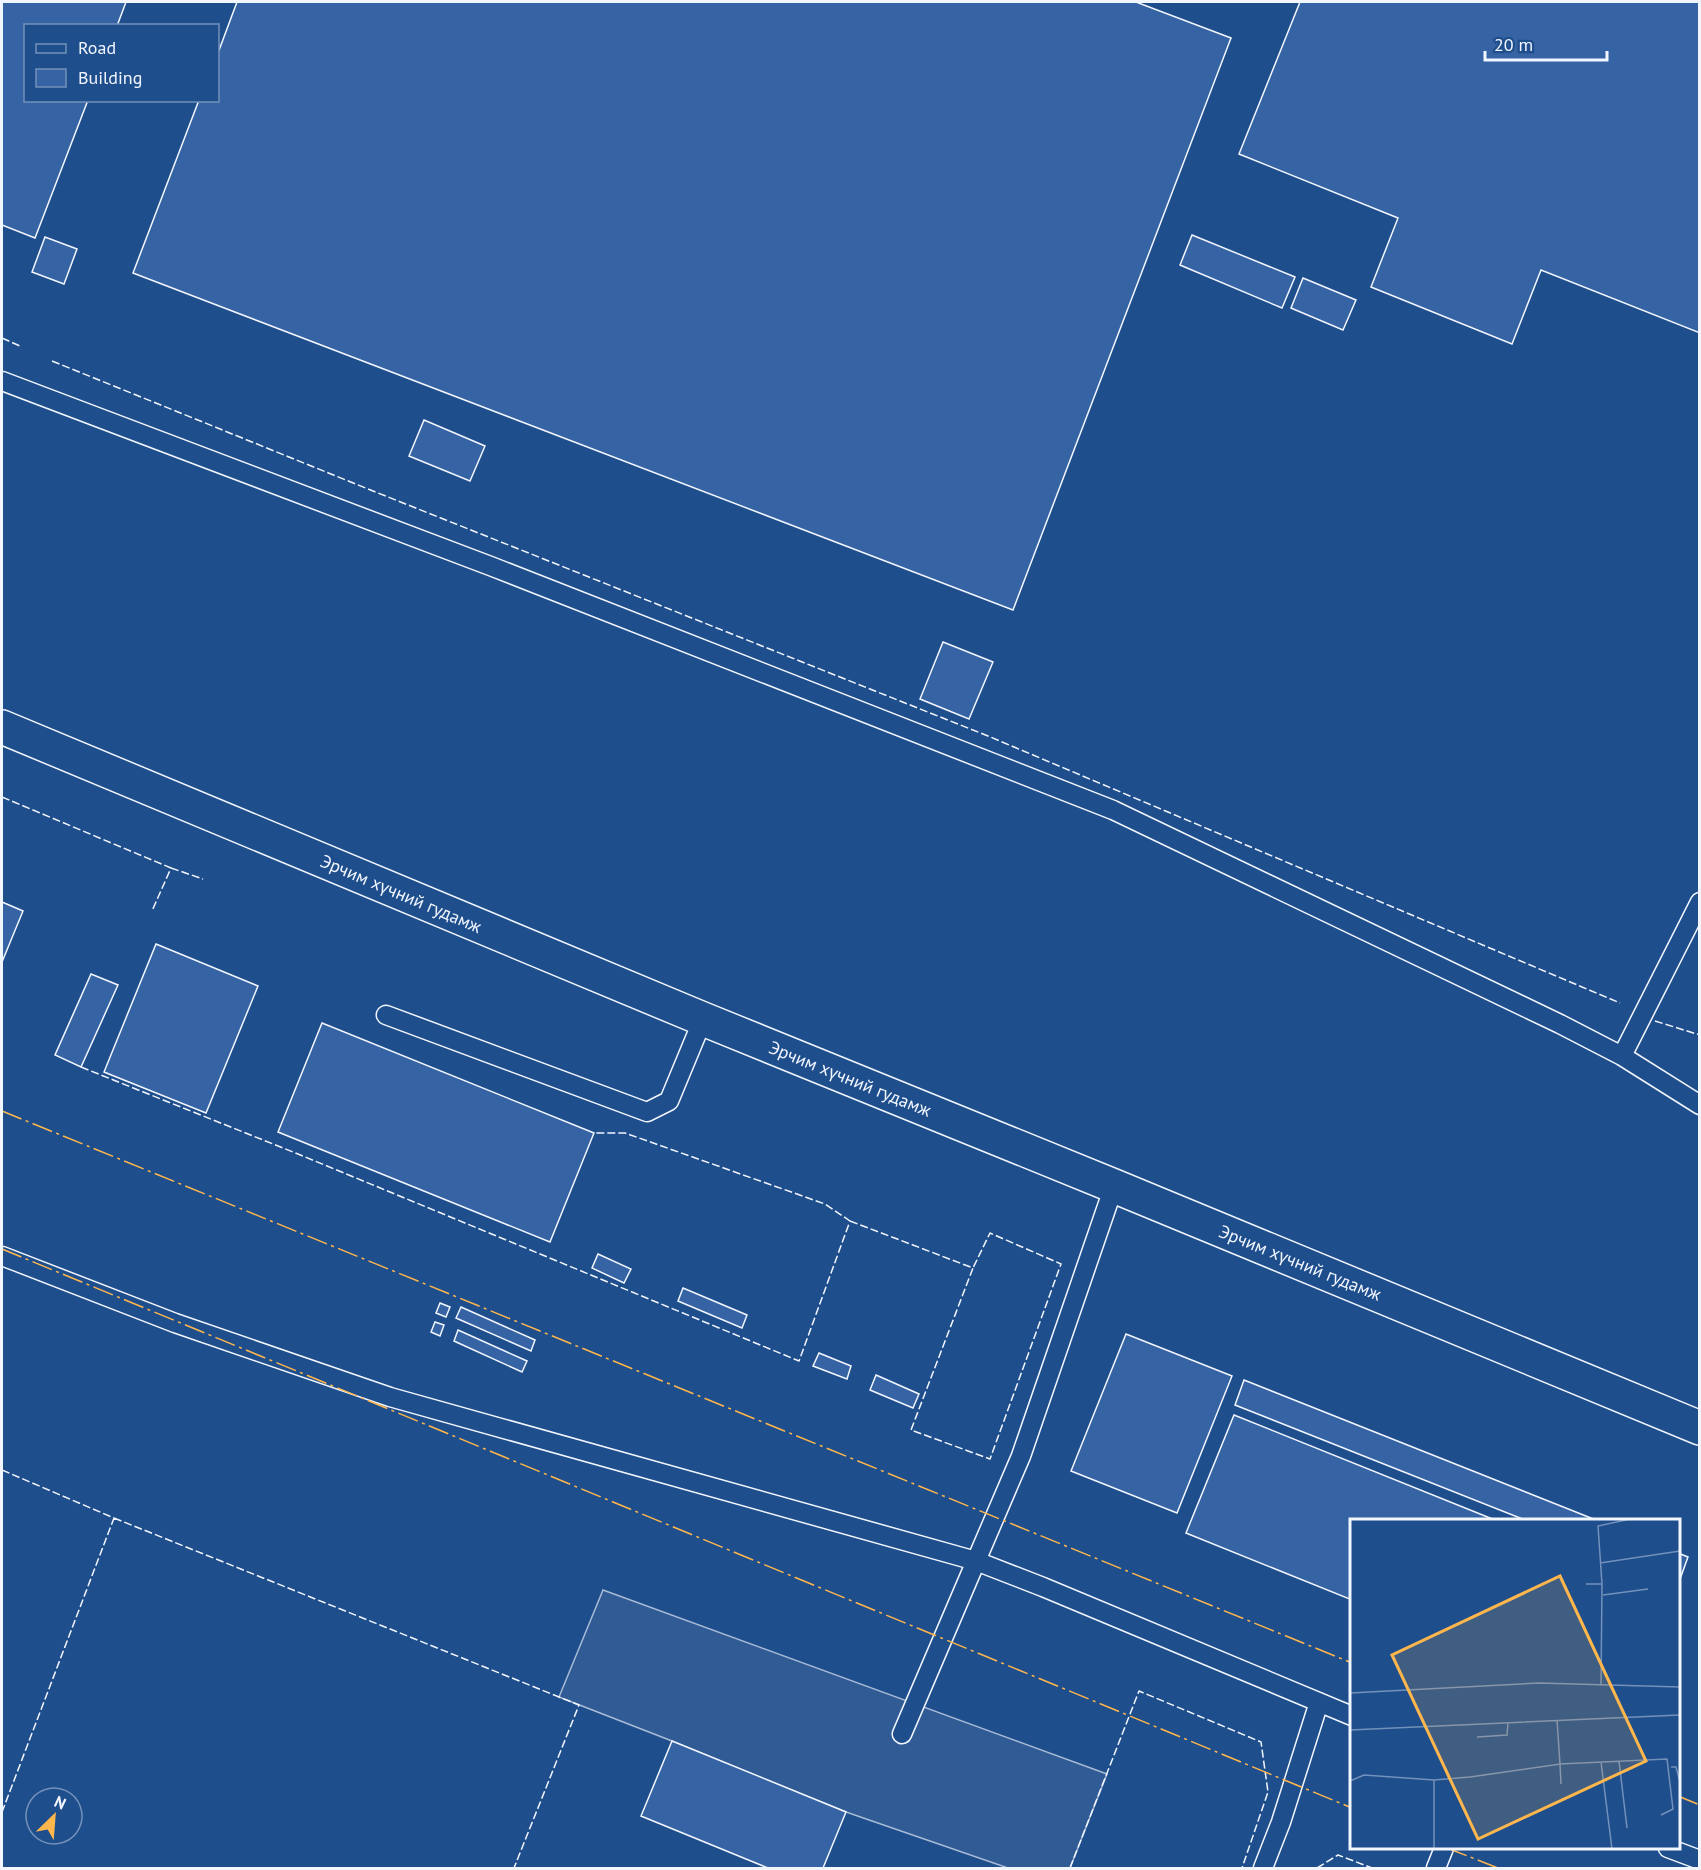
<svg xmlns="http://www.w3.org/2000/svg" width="1701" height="1870" font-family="'PT Sans',sans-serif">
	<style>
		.built { fill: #305b95; stroke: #a8bbd7; stroke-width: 1.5 }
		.building { fill: #3563a3; stroke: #f2f6ff; stroke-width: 1.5 }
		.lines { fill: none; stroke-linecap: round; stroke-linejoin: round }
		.lane-casing { stroke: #f2f6ff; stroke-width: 21 }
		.secondary-casing { stroke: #f2f6ff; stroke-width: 36 }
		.lane { stroke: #1f4e8c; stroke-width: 18 }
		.secondary { stroke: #1f4e8c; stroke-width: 33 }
		.fence { stroke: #f2f6ff; stroke-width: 1.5; stroke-dasharray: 8 3; stroke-linecap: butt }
		.power { stroke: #ffb74d; stroke-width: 1.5; stroke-dasharray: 21 4.5 3 4.5; stroke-linecap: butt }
		.labels { text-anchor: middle; stroke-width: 4.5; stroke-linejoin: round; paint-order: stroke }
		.street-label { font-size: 18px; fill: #f2f6ff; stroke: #1f4e8c }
		.inset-road { fill: none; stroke: #7391ba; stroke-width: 1.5 }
		.view { fill: #ffb74d; fill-opacity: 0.15; stroke: #ffb74d; stroke-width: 3 }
		.inset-edge { fill: none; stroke: #f2f6ff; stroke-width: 3 }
	</style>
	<rect width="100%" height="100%" fill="#1f4e8c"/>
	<!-- built -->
	<path class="built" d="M603,1590l504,184 -37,94h-62l-162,-56 -174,-71 -113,-44z"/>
	<!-- building -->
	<path class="building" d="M2,2h124l-9,24h-91v74h62l-53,138 -33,-13z
		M237,2h899l95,36 -218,572 -880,-337 66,-173h19v-47z
		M1300,2h400v331l-159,-63 -29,74 -141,-57 27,-69 -159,-64z
		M1192,235l103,42 -13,31 -102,-43z
		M45,237l32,12 -13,35 -32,-12z
		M1303,278l53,22 -13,30 -52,-22z
		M424,420l61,26 -15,35 -61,-25z
		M943,642l50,20 -24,57 -49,-20z
		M2,902l21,9 -21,51z
		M156,944l102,42 -52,127 -102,-41z
		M91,974l27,11 -37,82 -26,-12z
		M322,1023l272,110 -44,109 -272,-110z
		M598,1254l33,15 -7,14 -32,-15z
		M683,1288l64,27 -5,13 -64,-27z
		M440,1303l10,4 -4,10 -10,-4z
		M461,1307l74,33 -4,11 -75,-33z
		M435,1322l9,3 -4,11 -9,-4z
		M458,1330l69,31 -5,11 -68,-31z
		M1126,1334l106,42 -55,137 -106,-42z
		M819,1353l32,13 -4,13 -34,-13z
		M876,1375l43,19 -6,14 -43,-18z
		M1244,1380l352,140h-71l-290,-115z
		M1234,1415l261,105h-143v80l-166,-67z
		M1678,1553l10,4 -9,25h-1z
		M672,1741l174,71 -23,56h-55l-127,-52z"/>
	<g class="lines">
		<defs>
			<path id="lane" d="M2,381l491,186 620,243 447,214 62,32 78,49
				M386,1015l261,97 22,-11 34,-82
				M1622,1056l78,-154
				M1114,1186l-93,270 -45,105 67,26 309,129
				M2,1256l173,67 215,74 586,164 -74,173
				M1668,1848l32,12
				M1263,1868l18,-46 38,-120
				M1436,1868l8,-20"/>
			<path id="secondary" d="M2,727l701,292 411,167 586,242"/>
		</defs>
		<!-- lane casing -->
		<use href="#lane" class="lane-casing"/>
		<!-- secondary casing -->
		<use href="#secondary" class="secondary-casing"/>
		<!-- lane -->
		<use href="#lane" class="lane"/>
		<!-- secondary -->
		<use href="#secondary" class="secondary"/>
		<!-- fence -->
		<path class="fence" d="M2,338l18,8
			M52,361l326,132 610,243 632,267
			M2,797l169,71 -19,43
			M171,868l32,11
			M1655,1021l45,14
			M81,1067l217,87 501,207 51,-140 -25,-17 -200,-71h-31
			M850,1221l123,47 -62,162 79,29 71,-195 -71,-31 -17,35
			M2,1470l112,48 -112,294
			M114,1518l465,187 -65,163
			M1070,1868l69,-177 122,51 7,50 -26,76
			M1317,1868l21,-13 34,13"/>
		<!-- power -->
		<path class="power" d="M2,1111l1350,552
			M2,1249l1350,559
			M1678,1796l22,9
			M1447,1848l51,20"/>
	</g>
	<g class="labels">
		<!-- street labels -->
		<g class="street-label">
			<text transform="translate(401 894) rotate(23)" y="6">Эрчим хүчний гудамж</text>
			<text transform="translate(850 1079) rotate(22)" y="6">Эрчим хүчний гудамж</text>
			<text transform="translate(1300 1263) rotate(22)" y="6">Эрчим хүчний гудамж</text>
		</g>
	</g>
	<!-- overview -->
	<g transform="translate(1350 1519)">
		<rect width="330" height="330" fill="#1f4e8c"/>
		<path class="inset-road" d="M250,44l80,-12M236,65h16l-1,100M252,65l-4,-58 32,-7M253,76l45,-6M0,174l189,-10 141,4M207,201l3,44 107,-5 6,50 -12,6M0,211l330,-15M127,218l30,-2 1,-12M269,242l8,67M251,243l11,87M321,248h5l4,15M84,261v69M0,262l14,-6 70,5 36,-3 90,-13 1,20"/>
		<path class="view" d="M210,57l86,185 -168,78 -86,-184z"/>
		<rect width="330" height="330" class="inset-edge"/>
	</g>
	<!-- border -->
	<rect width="1701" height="1870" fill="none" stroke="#f2f6ff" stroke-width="6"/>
	<!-- legend -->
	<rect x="24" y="24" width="195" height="78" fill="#1f4e8c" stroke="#7391ba" stroke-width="1.5"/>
	<rect x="36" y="44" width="30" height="9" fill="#1f4e8c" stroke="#7391ba" stroke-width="1.5"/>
	<text x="78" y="54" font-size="18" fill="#f2f6ff">Road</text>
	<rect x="36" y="69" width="30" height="18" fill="#3563a3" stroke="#7391ba" stroke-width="1.5"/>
	<text x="78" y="84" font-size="18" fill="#f2f6ff">Building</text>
	<!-- north arrow -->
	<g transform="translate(54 1816) rotate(25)"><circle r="28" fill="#1f4e8c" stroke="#7391ba" stroke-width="1.5"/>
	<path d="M0-4.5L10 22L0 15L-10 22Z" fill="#ffb74d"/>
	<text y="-9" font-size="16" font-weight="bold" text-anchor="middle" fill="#f2f6ff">N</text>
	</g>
	<!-- scale -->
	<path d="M1485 51v9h122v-9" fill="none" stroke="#f2f6ff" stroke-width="3"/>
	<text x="1494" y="51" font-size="18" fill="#f2f6ff" stroke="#1f4e8c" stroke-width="4.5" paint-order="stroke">20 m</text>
</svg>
